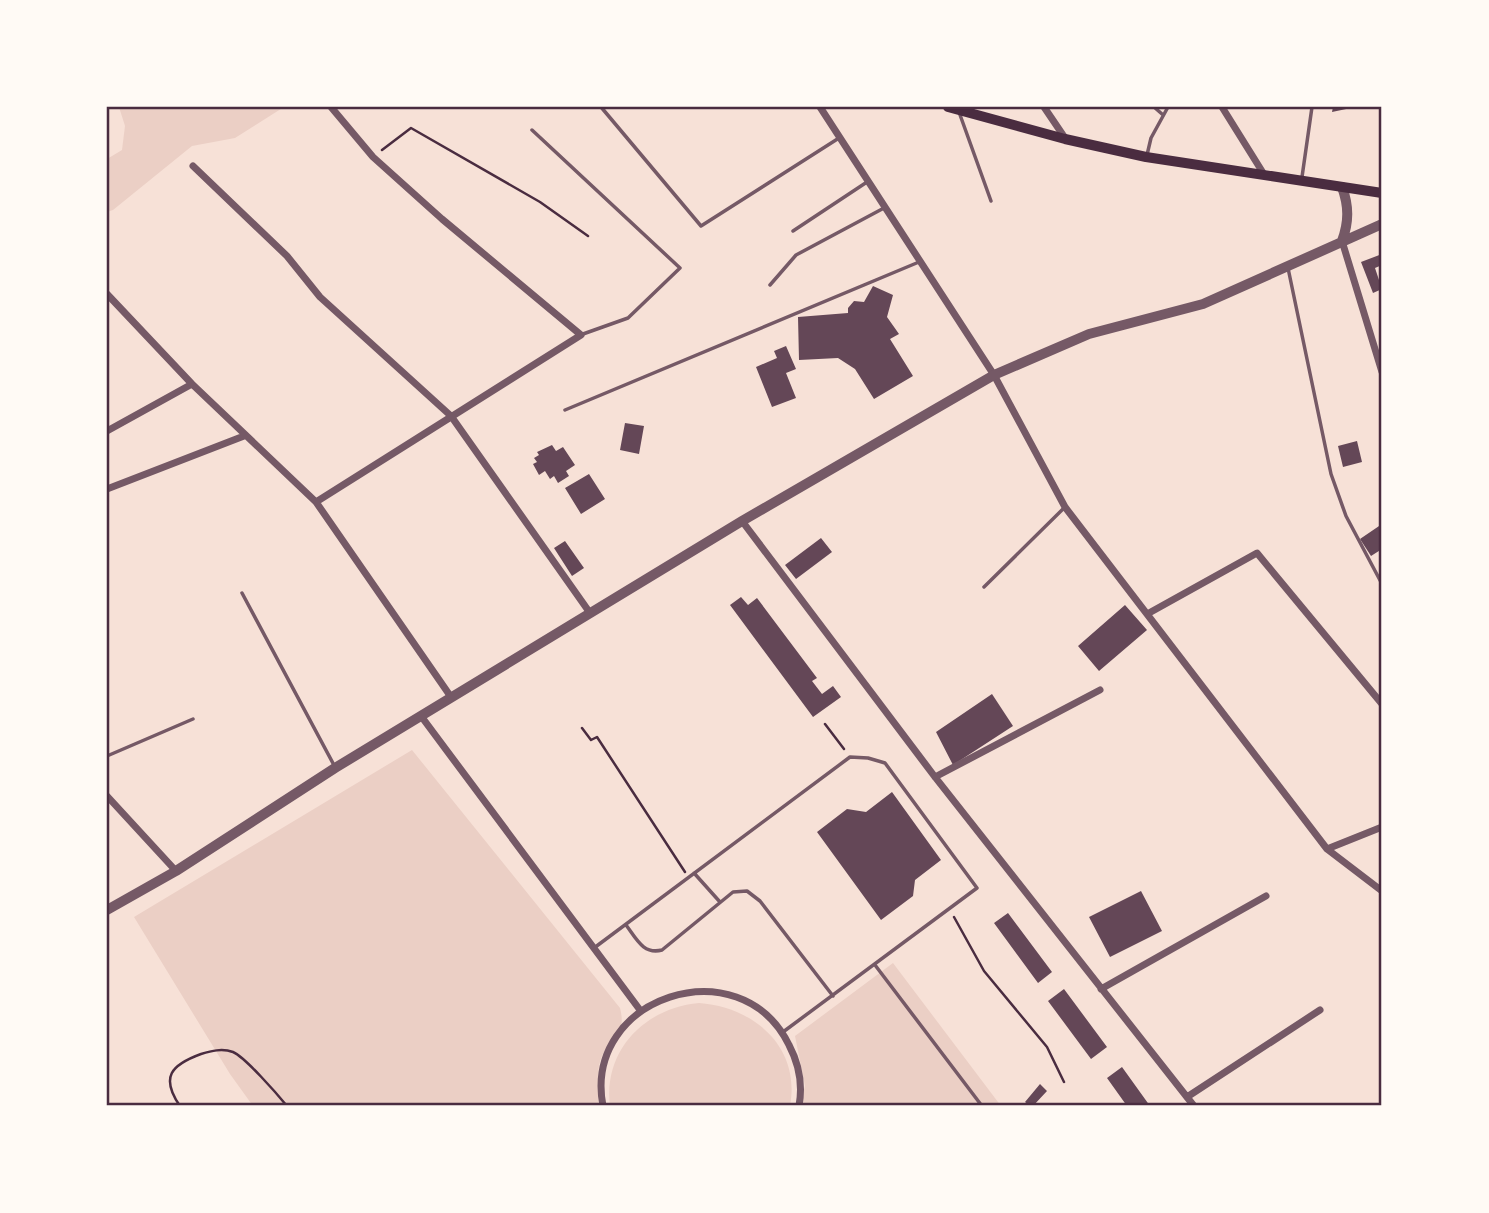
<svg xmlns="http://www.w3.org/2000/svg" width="1489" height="1213" font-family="Raleway,sans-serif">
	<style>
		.green { fill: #ebcfc5 }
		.building { fill: #644757 }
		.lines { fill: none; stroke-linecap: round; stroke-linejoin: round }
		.path { stroke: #4a2c40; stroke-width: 2.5 }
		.service { stroke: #755966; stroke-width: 3.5 }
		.minor { stroke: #755966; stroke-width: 7 }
		.tertiary { stroke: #755966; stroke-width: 10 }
		.secondary { stroke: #4a2c40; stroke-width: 10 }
		.neatline { fill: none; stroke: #4a2c40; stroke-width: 2.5 }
	</style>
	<rect width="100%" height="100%" fill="#f7e1d7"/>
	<!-- green -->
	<path class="green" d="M119,107h165l-49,31 -43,8 -79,64 -6,2v-53l15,-9 3,-24z
		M412,750l208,258c7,27 -9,27 -18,48 -6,13 -4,36 -3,50h-346l-23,-32 -96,-157z
		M893,963l108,143h-201l5,-20 -10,-50z
		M699,1003c55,4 102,44 91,103h-180c-7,-56 35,-98 89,-103z"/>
	<!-- building -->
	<path class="building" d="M1333,107h18v1l-19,4z
		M1382,254v11l-7,3 7,21 -9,4 -12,-31z
		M873,286l20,9 -6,22 12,17 -9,5 23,37 -39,23 -19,-30 -17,-11 -39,2 -1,-43 50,-4v-5l6,-7 10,1z
		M786,346l10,23 -10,4 10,25 -24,9 -16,-40 21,-9 -3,-7z
		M625,423l19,3 -5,28 -19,-4z
		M1357,441l5,21 -19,5 -5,-21z
		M552,445l4,6 7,-4 12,18 -9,6 3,5 -11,7 -4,-7 -4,3 -5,-8 -6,4 -6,-11 4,-2 -3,-4 5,-3 -2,-3z
		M589,474l16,25 -24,15 -16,-26z
		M1382,524v25l-11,7 -11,-17z
		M821,538l11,14 -36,27 -11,-14z
		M565,541l19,27 -12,8 -18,-28z
		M741,597l7,8 9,-7 60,80 -5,3 10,13 11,-8 8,11 -28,20 -83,-112z
		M1125,605l22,25 -48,41 -21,-25z
		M992,694l21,32 -60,39 -17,-33z
		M892,792l49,68 -26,20 -2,16 -32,24 -64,-88 30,-23 19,3z
		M1141,891l21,40 -52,26 -21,-40z
		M1008,913l44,59 -14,11 -44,-60z
		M1064,989l43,58 -16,12 -43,-58z
		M1122,1067l28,39h-23l-20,-28z
		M1040,1084l7,7 -14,15h-3l-5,-4z"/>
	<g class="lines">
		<!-- path -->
		<path class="path" d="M382,150l29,-22 129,74 48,34
			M825,724l19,25
			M582,728l9,12 6,-3 88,135
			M954,917l30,54 63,76 17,35
			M180,1106c-20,-29 -9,-41 21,-52 10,-3 21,-6 32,-2 12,5 45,43 54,54"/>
		<!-- service -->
		<path class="service" d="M601,107l100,119 138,-88
			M1154,107l8,7
			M959,112l32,89
			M532,130l148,138 -52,50 -45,16
			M1147,155l4,-17 17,-31
			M1302,177l10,-70
			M793,231l74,-49
			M1288,268l43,206 15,42 36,68
			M770,285l26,-30 88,-47
			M565,410l354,-148
			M984,587l81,-80
			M242,593l93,174
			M107,756l86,-37
			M694,873l26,29
			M626,925c10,13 17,30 36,25l71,-58 14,-1 13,10 73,95
			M594,948l256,-191 18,1 17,5 92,125 -194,144
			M875,965l107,141"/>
		<!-- minor -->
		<path class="minor" d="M820,107l174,268 71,132 262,342 55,42
			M1044,107l21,31
			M1222,107l43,69
			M193,166l94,90 33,41 131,119 139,197
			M1342,241l40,131
			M107,294l85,90 124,118 135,195
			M107,431l85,-47
			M107,489l137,-53
			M316,502l265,-167 -139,-116 -69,-62 -42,-50
			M742,521l193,256 259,329
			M1149,613l108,-60 125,151
			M421,716l219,294
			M935,777l165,-87
			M107,796l69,75
			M1327,849l55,-22
			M1101,989l165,-93
			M1187,1097l133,-87
			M603,1106c-21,-109 137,-161 186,-61 10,19 14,39 10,61"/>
		<!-- tertiary -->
		<path class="tertiary" d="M1342,187c7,19 7,35 0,54
			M107,910l69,-39 159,-103 407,-247 252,-146 95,-41 114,-30 179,-80"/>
		<!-- secondary -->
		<path class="secondary" d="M948,107l117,32 81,18 236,36"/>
	</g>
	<!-- border -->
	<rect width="1489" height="1213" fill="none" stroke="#fffaf5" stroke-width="217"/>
	<rect x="108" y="108" width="1272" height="996" class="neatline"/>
</svg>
